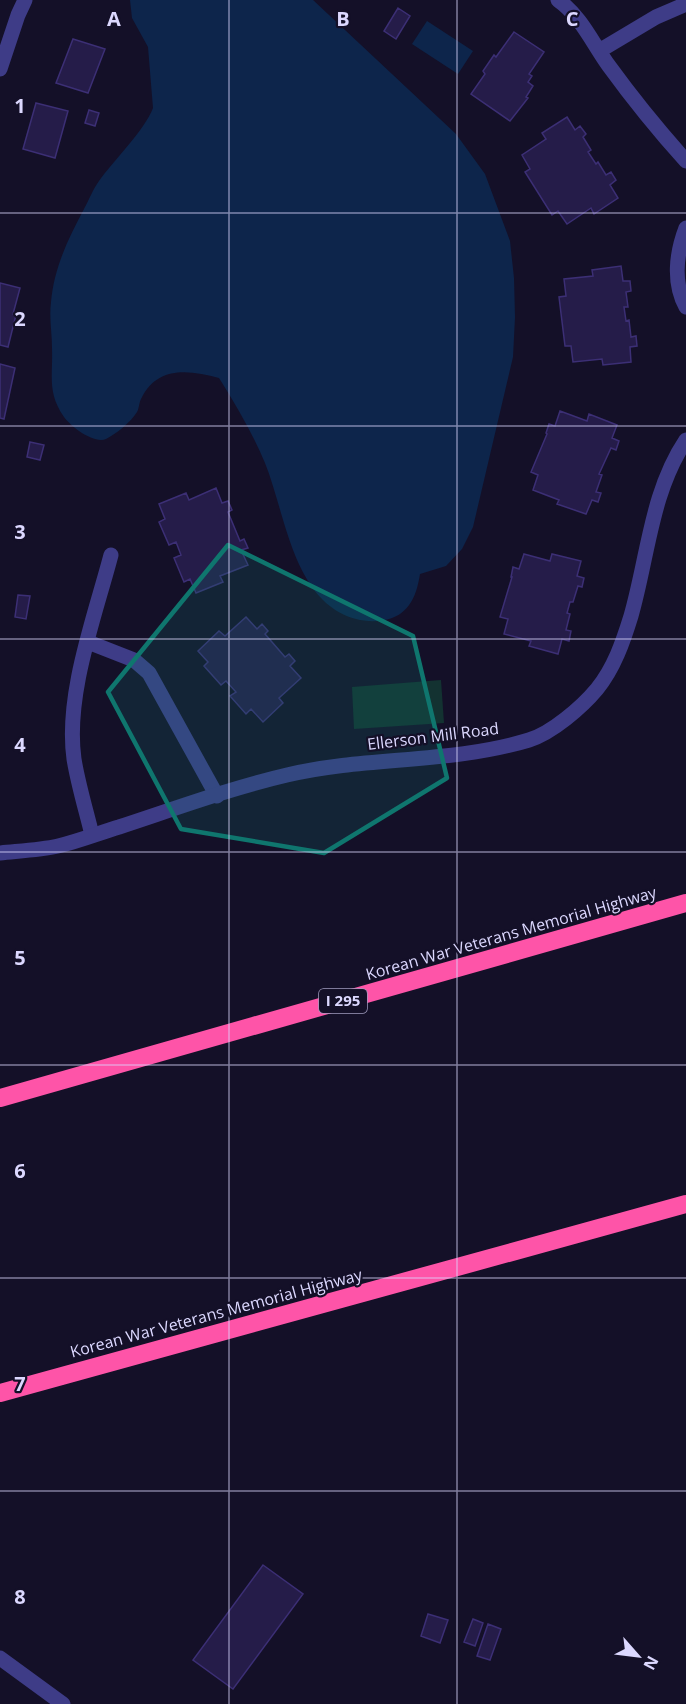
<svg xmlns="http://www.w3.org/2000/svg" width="686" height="1704" font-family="'Open Sans',sans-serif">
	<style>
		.green { fill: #133231 }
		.water { fill: #0d254b }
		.building { fill: #251c49; stroke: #3c2f75; stroke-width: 1.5 }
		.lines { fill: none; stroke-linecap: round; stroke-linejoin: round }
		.service { stroke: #3e3c87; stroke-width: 15 }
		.minor { stroke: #3e3c87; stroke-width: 15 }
		.motorway { stroke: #fe54a8; stroke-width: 18 }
		.marked { fill: #0f766e; fill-opacity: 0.2; stroke: #0f766e; stroke-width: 4.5; stroke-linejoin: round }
		.grid { fill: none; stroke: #dcd8ff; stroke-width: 1.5; stroke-opacity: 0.55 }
		.labels { text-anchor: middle; stroke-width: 4.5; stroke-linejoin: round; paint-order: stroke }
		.shield { fill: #141028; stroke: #a09cbe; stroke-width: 1.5 }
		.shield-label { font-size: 15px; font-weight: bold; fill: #dcd8ff }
		.street-label { font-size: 16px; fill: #dcd8ff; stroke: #141028 }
		.grid-label { font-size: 20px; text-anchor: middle; font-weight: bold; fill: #dcd8ff; stroke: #141028; stroke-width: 4.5; stroke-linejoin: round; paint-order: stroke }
	</style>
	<rect width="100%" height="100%" fill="#141028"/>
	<!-- green -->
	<path class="green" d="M441,680l3,43 -90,6 -2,-42z"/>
	<!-- water -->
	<path class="water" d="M130,0h183l143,134 29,40 25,67 4,37 1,39 -2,40 -40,170 -11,22 -16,17 -26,8c-3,19 -9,37 -28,44 -11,4 -25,4 -36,1 -63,-17 -70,-104 -91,-156 -12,-29 -29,-58 -46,-85 -29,-8 -62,-13 -78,21 -2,4 -2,10 -4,13 -6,10 -21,22 -31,27 -12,5 -35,-12 -42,-22 -17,-25 -11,-40 -12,-69 0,-16 -3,-30 -1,-46 3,-34 17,-63 33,-93 5,-9 9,-20 15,-28 15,-21 45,-50 54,-73l-5,-61 -16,-29z
		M427,21l46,30 -15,23 -46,-30z"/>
	<!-- building -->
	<path class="building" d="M398,8l12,8 -14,23 -12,-8z
		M514,32l30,20 -15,22 3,2 -4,6 5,4 -7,11 2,1 -18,23 -39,-27 14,-20 -2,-3 11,-16 2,2z
		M73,39l32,10 -17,44 -32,-10z
		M36,103l32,8 -13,47 -32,-9z
		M89,110l10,3 -4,13 -10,-3z
		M567,117l8,13 5,-4 6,8 -3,3 8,13 -3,2 8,12 2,-2 8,13 5,-3 5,8 -6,5 8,13 -24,16 -3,-6 -24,16 -9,-13 -6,4 -27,-43 5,-3 -8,-14 24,-16 -4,-6z
		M621,266l2,15h7l1,10 -5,1 2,15h-4l2,14 3,-1 2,17 5,-1 1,10 -7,1 1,15 -28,3 -1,-6 -29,3 -2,-16h-6l-6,-49 7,-1 -2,-17 29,-3 -1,-6z
		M0,283l20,5 -7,26 3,1 -8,32 -8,-2z
		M0,364l15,4 -11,51 -4,-1z
		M560,411l27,10 2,-7 28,11 -5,13 7,3 -3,9 -5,-2 -12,26 3,1 -6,17 5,1 -3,9 -6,-2 -6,14 -29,-10 2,-4 -26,-10 5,-15 -7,-3 16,-38 -1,-1 3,-9 6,2z
		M30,442l14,3 -4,15 -13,-3z
		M216,488l6,15 6,-2 4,9 -4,2 12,29 4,-2 4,9 -7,2 7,15 -28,11 3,6 -27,11 -6,-14 -6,3 -10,-24 7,-3 -5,-13 -7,3 -10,-23 6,-3 -6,-15 27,-11 3,7z
		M524,554l26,7 2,-7 29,7 -4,15 7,2 -2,9 -4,-1 -5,16h-3l-3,11 3,1 -4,16 5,1 -2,10 -7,-2 -4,15 -29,-8 2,-5 -27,-7 4,-15 -8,-2 12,-40h-1l2,-10 6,2z
		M18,595l12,1 -4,23 -11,-2z
		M246,617l11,12 5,-5 6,7 -3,3 20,23 4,-3 6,7 -5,5 11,12 -22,20 4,5 -20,19 -12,-13 -5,5 -16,-18 6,-4 -10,-11 -5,4 -17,-19 4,-4 -10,-11 21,-20 6,5z
		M263,1565l40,29 -70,95 -40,-29z
		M428,1614l20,6 -8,23 -19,-7z
		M473,1619l10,4 -8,23 -11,-4z
		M488,1624l13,5 -11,31 -13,-4z"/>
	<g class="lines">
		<!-- service -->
		<path class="service" d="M558,0c23,16 35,44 51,66 24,33 50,65 77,95
			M599,51l57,-34 30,-13
			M88,642l46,18 15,13 68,123
			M92,835c-6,-25 -14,-51 -18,-76 -9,-64 21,-143 37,-204"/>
		<!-- minor -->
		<path class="minor" d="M0,69l18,-54 7,-15
			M686,228c-10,26 -13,55 0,79
			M0,853c19,-2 40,-3 58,-7 21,-5 41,-13 61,-19 55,-18 112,-39 168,-52 80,-19 163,-11 242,-35 23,-7 53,-33 68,-51 17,-21 26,-47 34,-73 17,-59 20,-124 55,-176
			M0,1658l63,46"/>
		<!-- motorway -->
		<path class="motorway" d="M0,1098l686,-195
			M0,1393l686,-189"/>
	</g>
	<!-- marked area -->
	<path class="marked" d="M228,545l185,91 34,142 -123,75 -143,-24 -73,-137z"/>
	<!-- grid -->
	<path class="grid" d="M229,0v1704M457,0v1704M0,213h686M0,426h686M0,639h686M0,852h686M0,1065h686M0,1278h686M0,1491h686"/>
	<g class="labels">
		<!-- shield labels -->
		<rect class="shield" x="319" y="989" width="48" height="24" rx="4.5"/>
		<g class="shield-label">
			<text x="343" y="1006">I 295</text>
		</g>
		<!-- street labels -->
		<g class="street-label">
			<text transform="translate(433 736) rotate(-7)" y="6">Ellerson Mill Road</text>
			<text transform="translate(511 933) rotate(-16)" y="6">Korean War Veterans Memorial Highway</text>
			<text transform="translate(216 1313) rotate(-15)" y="6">Korean War Veterans Memorial Highway</text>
		</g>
	</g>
	<g class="grid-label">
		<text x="114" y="26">A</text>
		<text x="343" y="26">B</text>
		<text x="572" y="26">C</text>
		<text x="20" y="113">1</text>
		<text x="20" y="326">2</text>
		<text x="20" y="539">3</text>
		<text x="20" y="752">4</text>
		<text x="20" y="965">5</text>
		<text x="20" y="1178">6</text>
		<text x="20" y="1391">7</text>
		<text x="20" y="1604">8</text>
	</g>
	<!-- north arrow -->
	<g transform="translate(638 1656) rotate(118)" stroke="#141028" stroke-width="4.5" paint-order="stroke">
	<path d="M0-4.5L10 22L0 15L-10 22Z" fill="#dcd8ff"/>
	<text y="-9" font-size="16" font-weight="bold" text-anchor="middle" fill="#dcd8ff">N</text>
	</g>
</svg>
